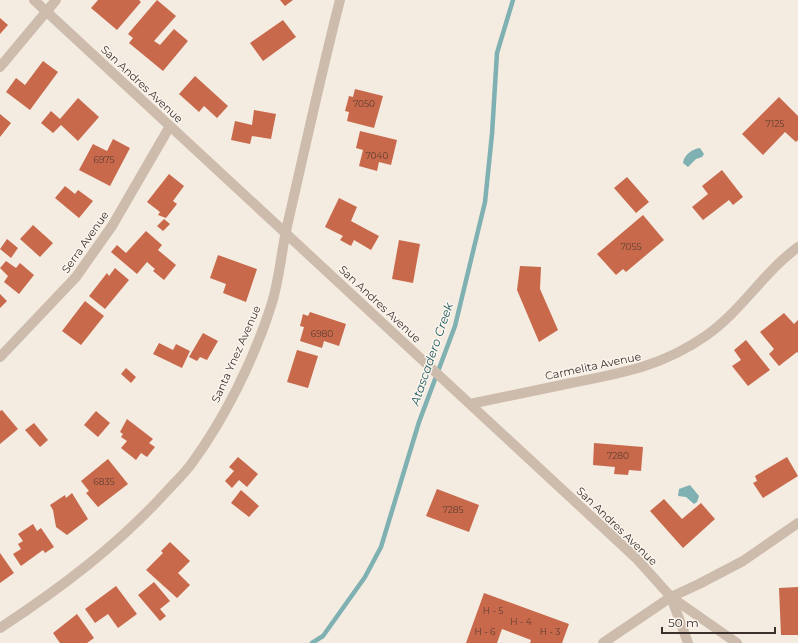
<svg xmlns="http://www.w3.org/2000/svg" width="798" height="643" font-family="Montserrat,sans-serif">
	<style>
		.water { fill: #7fb0b2 }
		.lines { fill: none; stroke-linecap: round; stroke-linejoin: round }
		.stream { stroke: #7fb0b2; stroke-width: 4.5 }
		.building { fill: #c8694b }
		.minor { stroke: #cdbbac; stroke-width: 10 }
		.tertiary { stroke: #cdbbac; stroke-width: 10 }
		.labels { text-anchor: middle; stroke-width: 3; stroke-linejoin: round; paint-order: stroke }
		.number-label { font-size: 9px; fill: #5e3e33 }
		.street-label { font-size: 11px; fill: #3b302b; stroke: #fbf5ee }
		.water-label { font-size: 12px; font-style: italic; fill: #1f5a5e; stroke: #fbf5ee }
	</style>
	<rect width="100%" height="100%" fill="#f4ebe1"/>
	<!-- water -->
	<path class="water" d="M700,148l4,6 -2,3 -6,2 -8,8 -5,-4c1,-8 9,-14 17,-15z
		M690,485l9,11 -2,6 -3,2 -8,-7 -8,-1 1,-7z"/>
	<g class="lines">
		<!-- stream -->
		<path class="stream" d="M312,643l11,-7 42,-59 16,-30 38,-125 36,-96 30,-124 7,-68 5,-81 16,-53"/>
	</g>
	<!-- building -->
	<path class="building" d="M98,0h41l2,2 -24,28 -26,-22z
		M157,0l19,16 -22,25 6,4 14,-16 14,12 -25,30 -34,-28 4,-5 -5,-4z
		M280,0h13l-8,6z
		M0,18l8,7 -8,9z
		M283,20l13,17 -33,24 -13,-18z
		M43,61l15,11 -28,38 -24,-18 10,-14 9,7z
		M195,76l33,30 -11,12 -13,-12 -5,6 -20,-18z
		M355,89l28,7 -9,32 -27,-7 2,-9 -4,-1 4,-15 4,1z
		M779,97l19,19v24l-2,2 -11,-10 -22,23 -21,-21z
		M78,98l21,19 -21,24 -17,-16 -8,8 -12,-10 10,-12 9,8z
		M254,110l22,4 -5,25 -19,-3 -2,8 -19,-4 4,-19 17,4z
		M0,114l11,9 -11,14z
		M360,131l37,9 -6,25 -12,-3 -2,9 -18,-5 4,-16 -7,-2z
		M113,139l17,9 -20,38 -31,-16 14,-26 14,7z
		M722,170l21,27 -10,8 -4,-5 -26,20 -11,-13 16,-13 -6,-8z
		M169,174l15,12 -11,15 4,3 -11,14 -8,-3 2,-3 -13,-10z
		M627,177l22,25 -13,11 -22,-25z
		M65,186l10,8 3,-4 15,11 -14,17 -24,-20z
		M339,198l18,9 -6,14 28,15 -8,14 -17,-10 -3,6 -11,-6 3,-4 -18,-9z
		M643,215l21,25 -38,32 -3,-3 -7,6 -19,-21z
		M164,219l6,5 -7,7 -6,-5z
		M33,225l20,18 -13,14 -20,-18z
		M146,231l16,14 -4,5 18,15 -12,15 -11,-9 2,-2 -8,-7 -10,12 -26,-22 6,-7 9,8z
		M7,239l11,9 -7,10 -11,-9z
		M399,240l21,4 -7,39 -21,-4z
		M218,255l39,14 -11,33 -23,-9 3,-9 -16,-6z
		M6,261l10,7 4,-5 14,12 -15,19 -15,-12 4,-6 -8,-8z
		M520,266l21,1 -1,22 18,41 -19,12 -22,-52z
		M115,268l14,12 -24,29 -16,-13 18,-23 2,3z
		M0,294l7,7 -7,7z
		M85,301l19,15 -23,29 -19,-14z
		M310,312l36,12 -7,22 -15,-5 -2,7 -22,-7 4,-14 -4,-1 3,-12 5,2z
		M784,313l10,11 4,-4v33l-1,-1 -18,14 -10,-12 5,-5 -14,-17z
		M203,333l15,8 -11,19 -7,-3 -3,4 -8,-4z
		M746,340l24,30 -22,16 -16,-20 9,-6 -7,-10z
		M159,343l14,7 3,-6 14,7 -8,17 -29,-14z
		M297,350l21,6 -10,32 -21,-6z
		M126,368l10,9 -5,6 -10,-9z
		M2,410l16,19 -18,15v-33z
		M96,411l14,12 -12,14 -14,-12z
		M127,419l26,20 -4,4 6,4 -8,10 -6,-4 -5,7 -15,-12 6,-7 -6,-4 2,-3 -3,-2z
		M34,423l14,17 -8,7 -15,-17z
		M594,443l49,4 -2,24 -12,-1 -1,5 -14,-1 1,-7 -22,-2z
		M238,457l20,17 -11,13 -8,-7 -7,8 -7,-7 9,-10 -5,-4z
		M787,457l11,19 -35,22 -10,-15 4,-2 -2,-5z
		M108,459l20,25 -30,23 -12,-14 3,-2 -8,-10z
		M437,489l42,16 -10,27 -43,-16z
		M241,490l18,16 -10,11 -18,-14z
		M72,493l16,26 -21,16 -11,-8 -3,-17 -3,-5 15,-10 1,3z
		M664,499l18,20 19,-16 14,16 -32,29 -33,-37z
		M33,524l4,7 4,-3 13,19 -9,6 -2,-3 -22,16 -8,-12 8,-5 -3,-5 5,-3 -5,-7z
		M170,542l20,19 -12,12 12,12 -13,13 -31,-28 17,-17 -2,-2z
		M0,553l14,20 -14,10z
		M154,582l16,19 -10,8 6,7 -6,5 -22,-26z
		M116,586l21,28 -19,14 -10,-14 -13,9 -10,-14z
		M798,587v48h-17l-2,-47z
		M484,593l85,31 -7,19h-32l1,-3 -29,-11 -5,14h-31z
		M77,614l17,24 -7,5h-27l-7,-10z"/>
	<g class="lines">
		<!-- minor -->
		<path class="minor" d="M34,0l602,558 35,39 17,46
			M0,67l56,-67
			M0,357l76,-80 36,-51 58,-100
			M470,404c34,-7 68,-14 101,-21 52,-10 92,-17 136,-48 35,-25 57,-63 91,-88
			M0,628c61,-40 118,-83 167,-137 8,-9 18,-18 25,-28 33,-45 62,-104 79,-157 9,-27 10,-56 17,-84 17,-74 33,-148 52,-222
			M603,643l68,-46 66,46"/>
		<!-- tertiary -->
		<path class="tertiary" d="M671,597l28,-13 44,-23 55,-38"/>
	</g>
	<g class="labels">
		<!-- number labels -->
		<g class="number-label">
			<text x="364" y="107">7050</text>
			<text x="775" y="127">7125</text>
			<text x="377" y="159">7040</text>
			<text x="104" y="163">6975</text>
			<text x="631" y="250">7055</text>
			<text x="322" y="337">6980</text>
			<text x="618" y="459">7280</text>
			<text x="104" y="485">6835</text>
			<text x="453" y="513">7285</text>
			<text x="493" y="614">H - 5</text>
			<text x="521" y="625">H - 4</text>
			<text x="485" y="635">H - 6</text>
			<text x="550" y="635">H - 3</text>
		</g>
		<!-- street labels -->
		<g class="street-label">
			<text transform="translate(142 84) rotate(43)" y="4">San Andres Avenue</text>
			<text transform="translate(85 242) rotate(-55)" y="4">Serra Avenue</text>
			<text transform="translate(380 304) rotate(43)" y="4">San Andres Avenue</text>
			<text transform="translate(236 354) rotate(-66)" y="4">Santa Ynez Avenue</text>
			<text transform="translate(593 366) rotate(-12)" y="4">Carmelita Avenue</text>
			<text transform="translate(617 526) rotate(44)" y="4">San Andres Avenue</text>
		</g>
		<!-- water labels -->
		<g class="water-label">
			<text transform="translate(432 354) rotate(-71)" y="4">Atascadero Creek</text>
		</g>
	</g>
	<!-- scale -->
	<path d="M662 627v6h113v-6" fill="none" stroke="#3b302b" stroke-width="2"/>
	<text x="668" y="627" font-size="12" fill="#3b302b" stroke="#fbf5ee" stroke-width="3" paint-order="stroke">50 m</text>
</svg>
